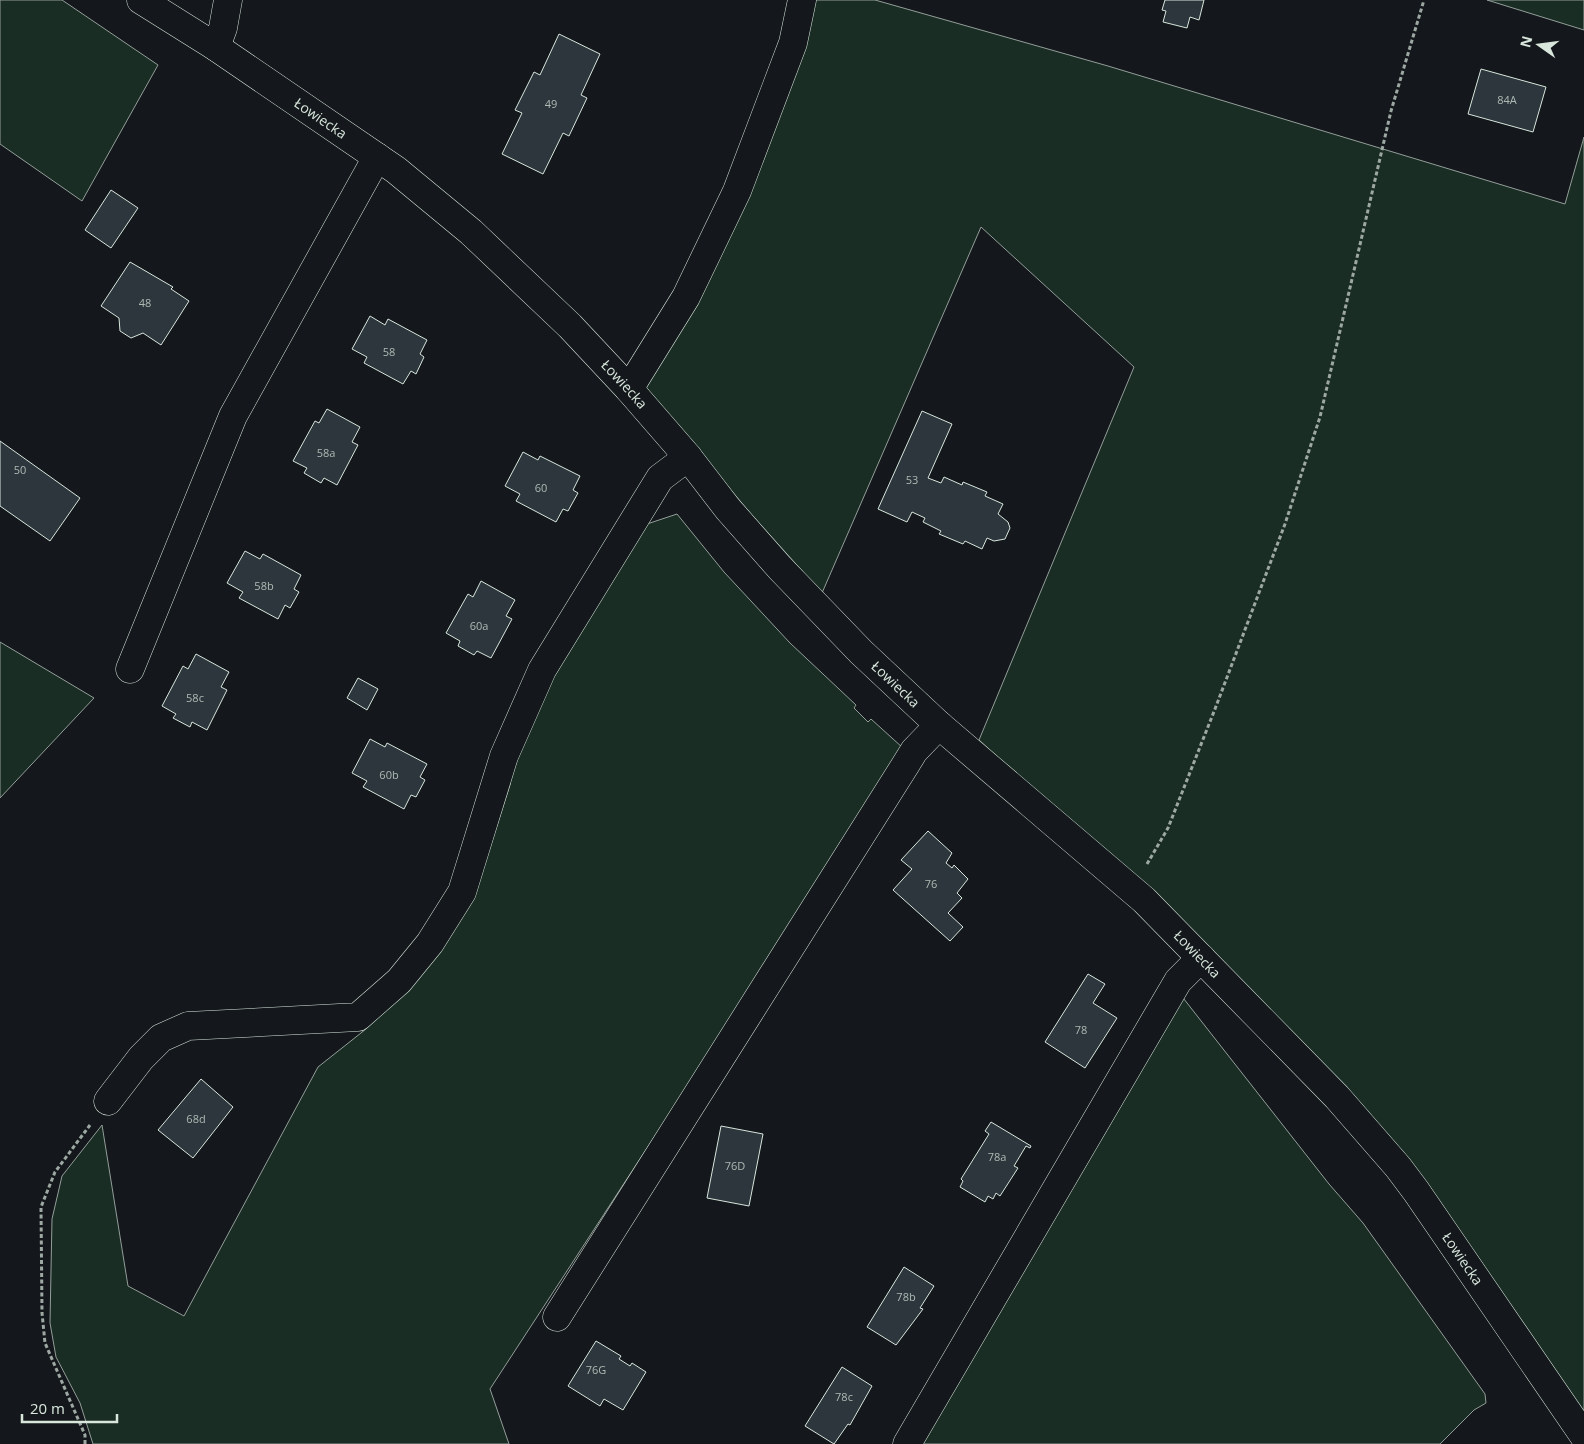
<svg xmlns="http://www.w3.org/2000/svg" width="1584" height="1444" font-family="'Open Sans',sans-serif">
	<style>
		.green { fill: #1a2d24; stroke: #939e99 }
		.building { fill: #2c363c; stroke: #d8e6dc }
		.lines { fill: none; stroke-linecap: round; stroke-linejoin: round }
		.minor-casing { stroke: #d8e6dc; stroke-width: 29 }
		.path { stroke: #9da8a2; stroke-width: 3; stroke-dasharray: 4 2.5; stroke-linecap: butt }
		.minor { stroke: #14181c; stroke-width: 28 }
		.labels { text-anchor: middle; stroke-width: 4; stroke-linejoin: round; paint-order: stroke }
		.number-label { font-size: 11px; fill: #adbab4 }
		.street-label { font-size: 14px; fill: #d8e6dc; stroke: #14181c }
	</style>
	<rect width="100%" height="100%" fill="#14181c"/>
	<!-- green -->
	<path class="green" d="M0,0h62l96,65 -76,136 -82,-57z
		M810,0h65l233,66 457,138 19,-67v1279l-188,-269 -59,-70 -128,-128 -230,-209 155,-373 -153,-140 -159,366 -71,-79 -106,-127z
		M1487,0h97v30z
		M677,514l47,58 66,71 66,62 -2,3 14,14 3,-3 32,29 -164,259 -249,382 19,55h-416l-13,-41 -24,-46 -6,-34 2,-104 10,-43 40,-51 26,161 56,30 134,-249 48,-38 57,-56 29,-39 32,-69 26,-80 5,-34 38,-80 88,-145z
		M0,642l94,56 -94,100z
		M1180,994l149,190 34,39 122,171 1,9 -12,7 -34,34h-521z"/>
	<!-- building -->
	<path class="building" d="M1165,0h39l-5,20 -9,-3 -3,11 -24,-6 3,-11 -4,-1z
		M559,34l41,20 -19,41 6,3 -18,38 -6,-3 -20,41 -41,-20 20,-41 -7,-3 19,-38 6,3z
		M1481,69l65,18 -13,45 -65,-18z
		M111,190l27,18 -27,40 -26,-18z
		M130,262l43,25 -2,2 18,12 -28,44 -18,-12 -12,5 -11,-7 -1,-13 -18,-12z
		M370,316l15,9 3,-6 39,21 -7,14 4,3 -8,17 -5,-3 -8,13 -39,-21 3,-6 -15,-8z
		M327,409l33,18 -8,15 6,3 -21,40 -13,-7 -3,5 -17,-10 3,-5 -14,-7 22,-40 4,2z
		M922,411l30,13 -24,54 13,5 3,-6 18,8 1,-3 24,10 -2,4 18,8 -5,10 10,8 2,6 -5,11 -11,2 -7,-3 -5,11 -17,-8 -2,3 -24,-10 2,-3 -18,-9 2,-4 -13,-6 -5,10 -29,-13z
		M0,441l80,57 -30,43 -50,-35z
		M523,452l15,8 2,-4 40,20 -7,14 5,3 -10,18 -5,-2 -7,13 -40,-21 4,-7 -15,-8z
		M245,551l15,8 3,-5 38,21 -7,14 5,3 -9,16 -5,-3 -7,14 -39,-21 4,-6 -16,-9z
		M481,581l34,19 -9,16 6,3 -21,39 -14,-7 -3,4 -16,-9 2,-5 -14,-8 22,-39 5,3z
		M196,654l33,18 -8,15 6,3 -20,40 -15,-8 -2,5 -17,-9 3,-4 -14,-8 21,-40 5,3z
		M358,678l20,11 -11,21 -20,-12z
		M370,739l15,8 2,-4 40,21 -7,13 5,3 -9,17 -5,-2 -7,14 -41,-22 4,-6 -15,-8z
		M928,831l24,22 -6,10 6,5 2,-3 14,14 -11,14 5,5 -14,15 15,14 -13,14 -57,-51 19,-21 -11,-9z
		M1088,974l17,10 -12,19 24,15 -32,50 -40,-26z
		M201,1079l32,28 -40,51 -35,-28z
		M991,1122l40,24 -1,2 -4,-2 -12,20 4,2 -18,28 -4,-3 -3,6 -5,-3 -3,6 -25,-15 3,-6 -2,-2 28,-45 -4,-3z
		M721,1126l42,8 -14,72 -42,-8z
		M904,1267l30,19 -14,22 3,1 -27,36 -29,-18z
		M596,1341l25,15 -2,3 11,7 2,-3 14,9 -23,38 -19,-11 -4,7 -32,-20z
		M842,1367l30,19 -22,39 -2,-1 -14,20 -29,-18z"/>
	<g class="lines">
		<defs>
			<g id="minor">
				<path id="s1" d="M141,0l75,47 180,123 75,62 99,94 59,63 59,68 40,52 52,59 81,84 78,73 205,175 193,197 61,70 18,24 168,245"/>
				<path d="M216,47l7,-19 5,-28"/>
				<path d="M629,389l57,-92 51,-106 56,-148 9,-43"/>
				<path d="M130,669l103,-253 144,-259"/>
				<path d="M108,1101l33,-43 20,-20 27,-12 170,-9 41,-36 31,-38 32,-51 42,-136 38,-86 118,-192 28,-21"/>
				<path d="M557,1317l349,-553 8,-13 25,-26"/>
				<path d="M907,1444l271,-463 23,-23"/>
			</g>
		</defs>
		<!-- minor casing -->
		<use href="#minor" class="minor-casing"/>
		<!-- path -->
		<path class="path" d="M1147,864l21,-36 47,-119 70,-185 35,-107 71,-306 33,-111
			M85,1444v-9l-40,-92 -3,-30 -1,-106 14,-35 35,-47"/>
		<!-- minor -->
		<use href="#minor" class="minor"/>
	</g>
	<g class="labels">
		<!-- number labels -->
		<g class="number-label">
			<text x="1507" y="104">84A</text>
			<text x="551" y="108">49</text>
			<text x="145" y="307">48</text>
			<text x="389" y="356">58</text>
			<text x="326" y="457">58a</text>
			<text x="20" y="474">50</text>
			<text x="912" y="484">53</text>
			<text x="541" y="492">60</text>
			<text x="264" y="590">58b</text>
			<text x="479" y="630">60a</text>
			<text x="195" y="702">58c</text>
			<text x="389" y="779">60b</text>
			<text x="931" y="888">76</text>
			<text x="1081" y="1034">78</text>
			<text x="196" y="1123">68d</text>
			<text x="997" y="1161">78a</text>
			<text x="735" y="1170">76D</text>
			<text x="906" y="1301">78b</text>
			<text x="596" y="1374">76G</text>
			<text x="844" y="1401">78c</text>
		</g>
		<!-- street labels -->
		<g class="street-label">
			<text dy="5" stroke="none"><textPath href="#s1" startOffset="215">Łowiecka</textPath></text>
			<text dy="5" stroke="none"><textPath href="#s1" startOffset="620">Łowiecka</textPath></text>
			<text dy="5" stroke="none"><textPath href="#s1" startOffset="1025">Łowiecka</textPath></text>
			<text dy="5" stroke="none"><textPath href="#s1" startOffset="1430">Łowiecka</textPath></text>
			<text dy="5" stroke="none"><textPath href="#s1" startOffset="1835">Łowiecka</textPath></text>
		</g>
	</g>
	<!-- north arrow -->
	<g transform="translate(1539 45) rotate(284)" stroke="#14181c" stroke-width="4" paint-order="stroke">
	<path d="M0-4L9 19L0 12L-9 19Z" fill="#d8e6dc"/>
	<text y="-8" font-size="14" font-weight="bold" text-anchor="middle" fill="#d8e6dc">N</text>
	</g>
	<!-- scale -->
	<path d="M22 1414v8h95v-8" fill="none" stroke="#d8e6dc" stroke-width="2.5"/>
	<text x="30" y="1414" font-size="15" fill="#d8e6dc" stroke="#14181c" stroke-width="4" paint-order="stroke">20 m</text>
</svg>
